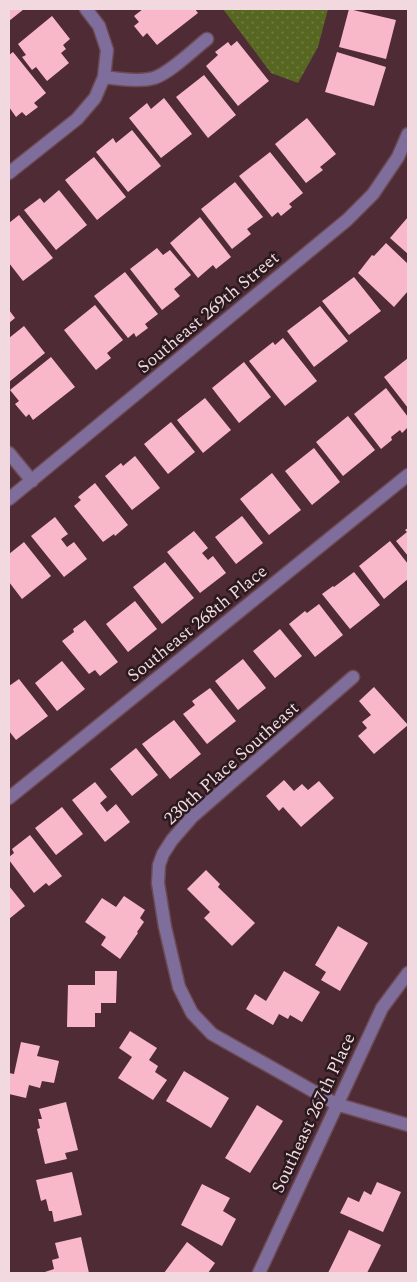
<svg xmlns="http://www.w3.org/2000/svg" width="417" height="1282" font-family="Spectral,serif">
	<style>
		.park { fill: url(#park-dots) }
		.building { fill: #f9b8ca }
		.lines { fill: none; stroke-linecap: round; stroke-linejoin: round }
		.minor-casing { stroke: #6c4a54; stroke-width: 15 }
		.minor { stroke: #7f6e9b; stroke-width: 12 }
		.labels { text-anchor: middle; stroke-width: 5; stroke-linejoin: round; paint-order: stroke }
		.street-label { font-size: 18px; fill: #f1d9df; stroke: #2a191e }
	</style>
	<defs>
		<pattern id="park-dots" width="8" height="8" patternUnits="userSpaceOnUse" patternTransform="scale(1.25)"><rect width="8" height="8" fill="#576722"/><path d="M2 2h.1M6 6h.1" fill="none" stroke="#707c42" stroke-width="1.8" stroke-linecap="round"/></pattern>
	</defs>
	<rect width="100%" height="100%" fill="#4f2b36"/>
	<!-- park -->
	<path class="park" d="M223,9h105l-10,38 -20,36 -27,-10z"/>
	<!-- building -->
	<path class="building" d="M9,9h15l-15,12z
		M143,9h52l3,4 -41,32 -10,-12 -4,4 -9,-11 5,-4 -5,-6z
		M349,9l47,11 -10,39 -47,-12z
		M52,16l18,23 -7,6 3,4 -5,4 8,10 -22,18 -11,-14 -4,3 -10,-13 4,-2 -8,-11z
		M237,41l32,40 -31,25 -32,-40 12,-11 -3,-3 13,-10 3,4z
		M13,52l33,41 -12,10 4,4 -12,9 -4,-4 -6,5 -7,-10v-52z
		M337,52l49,15 -12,39 -49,-14z
		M204,75l32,40 -28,23 -32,-41z
		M164,98l28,36 -31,24 -32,-40 18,-15 4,6z
		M307,118l29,36 -16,13 3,3 -17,13 -31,-39z
		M132,130l29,36 -33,26 -32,-40 17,-14 3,5z
		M270,152l33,41 -14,11 3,3 -11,9 -3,-4 -6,5 -33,-41z
		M94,157l32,40 -29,23 -32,-40z
		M235,182l28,35 -16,12 4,5 -19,15 -31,-40z
		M59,190l28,35 -31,25 -32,-40 16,-12 4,5z
		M19,215l34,43 -30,23 -14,-18v-40z
		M200,217l31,40 -15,12 -3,-4 -15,13 -28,-35z
		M408,217v37l-18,-16z
		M386,243l22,21v27l-14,16 -36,-34 14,-18 2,1z
		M157,248l6,7 7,-5 21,25 -17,14 6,7 -18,14 -32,-41z
		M125,272l33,42 -13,10 3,4 -12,9 -2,-4 -6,5 -34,-42z
		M354,277l27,34 -32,24 -27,-34z
		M95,305l28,35 -16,13 4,5 -15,12 -32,-40z
		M320,306l28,35 -34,26 -27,-36z
		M9,310l6,8 -6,5z
		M24,326l21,27 -36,29v-44z
		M283,338l34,43 -32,25 -36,-45 24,-19 2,3z
		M51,357l24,30 -42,33 -4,-6 -3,3 -11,-13 4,-3 -9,-11z
		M408,358v50l-24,-31z
		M244,362l27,35 -32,26 -27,-35z
		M386,388l22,29v10l-6,6 -2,-3 -9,7 1,3 -11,9 -27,-35z
		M205,398l26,32 -28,23 -26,-33z
		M348,416l27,34 -32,26 -27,-34z
		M171,422l24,30 -27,22 -24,-30z
		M314,448l26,34 -28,23 -27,-34z
		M135,456l25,32 -28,22 -27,-34 16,-13 2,3z
		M272,473l29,37 -32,25 -29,-36z
		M95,483l33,42 -13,11 -1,-2 -11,8 -29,-36 7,-6 -3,-3z
		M242,516l21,27 -27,21 -21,-27z
		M55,517l13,17 -7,5 6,8 7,-5 13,17 -23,18 -33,-41z
		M408,528v28l-12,-15 11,-9 -2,-2z
		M194,531l14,17 -6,5 6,7 5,-4 13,17 -26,20 -33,-41z
		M390,541l18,23v15l-24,20 -25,-33z
		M24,542l27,34 -29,23 -13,-17v-28z
		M165,562l29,36 -32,26 -29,-37z
		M354,572l26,33 -30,24 -28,-35 11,-8 1,1z
		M135,601l22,28 -29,23 -22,-28z
		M319,604l24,31 -28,22 -26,-33 16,-13 2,2z
		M85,620l33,42 -18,14 -5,-6 -6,4 -27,-33 12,-9 -1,-3z
		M280,629l22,27 -27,22 -22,-27z
		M243,659l23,29 -28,22 -23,-29z
		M62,661l23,28 -28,22 -22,-28z
		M19,679l29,37 -32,24 -7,-9v-45z
		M374,687l34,38 -34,29 -16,-18 9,-8 -5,-6 9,-7 -12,-14z
		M210,688l26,33 -29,23 -24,-30 12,-9 -3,-4z
		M174,720l27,34 -31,25 -28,-35z
		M136,748l22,27 -26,21 -22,-27z
		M284,780l10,11 8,-7 6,6 11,-9 15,17 -33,29 -18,-20 -4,4 -13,-15z
		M95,782l12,15 -7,6 7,9 9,-8 14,18 -25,20 -33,-42z
		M62,807l21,27 -27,21 -21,-27z
		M30,835l32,41 -13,10 -3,-3 -12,10 -25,-33v-3l5,-4 -2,-4z
		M206,870l14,14 -2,3 37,36 -23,23 -28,-28 6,-6 -23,-23z
		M9,886l16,20 -16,13z
		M124,896l21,14 -5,8 4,4 -7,10 1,1 -18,26 -19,-14 5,-8 -21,-15 17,-24 14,9z
		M338,926l30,17 -28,48 -19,-11 5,-8 -11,-7z
		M95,971h22l-1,32h-15v10h-6v14h-28l1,-42h27z
		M284,971l36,21 -18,30 -12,-7 -2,4 -9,-5 -6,11 -27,-16 9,-15 11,7z
		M130,1031l27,17 -8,12 9,6 -3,6 12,8 -14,20 -35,-22 14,-21 -13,-9z
		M21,1042l19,4 -3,10 22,5 -5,22 -12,-2 -2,7 -11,-3 -3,13 -17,-4v-21l5,1z
		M184,1071l45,27 -18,30 -45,-27z
		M66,1102l12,48 -13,3 2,6 -22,5 -8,-35 3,-1 -2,-9h4l-3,-10z
		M257,1105l26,16 -33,52 -25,-15z
		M72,1172l10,43 -28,7 -2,-11h-3l-3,-12 -5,2 -5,-21z
		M377,1182l24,10 -18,40 -43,-19 8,-16 11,5 5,-11 7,4z
		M202,1184l28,14 -7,13 13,8 -14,27 -41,-21z
		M349,1230l32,15 -14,28h-39z
		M81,1237l8,36h-47l12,-4 -2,-9 7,-2 -4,-15z
		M187,1242l28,21 -7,10h-44z"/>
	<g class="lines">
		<defs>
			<path id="minor" d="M104,77c15,2 35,5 50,1 16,-5 39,-28 53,-39
				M9,173l68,-54 18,-21 9,-21 3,-27 -8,-24 -13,-17
				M9,453l23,28
				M9,499l338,-279 26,-26 25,-37 10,-23
				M353,677l-161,140 -20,23 -9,14 -4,11 -1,18 7,44 14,60 13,26 20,21 124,70 72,21
				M9,798l399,-323
				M259,1273l123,-265 26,-35"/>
		</defs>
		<!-- minor casing -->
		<use href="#minor" class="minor-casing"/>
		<!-- minor -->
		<use href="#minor" class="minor"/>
	</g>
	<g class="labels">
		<!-- street labels -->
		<g class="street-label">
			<text transform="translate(208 312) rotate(-40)" y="6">Southeast 269th Street</text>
			<text transform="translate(197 623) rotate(-39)" y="6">Southeast 268th Place</text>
			<text transform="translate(231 763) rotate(-42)" y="6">230th Place Southeast</text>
			<text transform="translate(313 1113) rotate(-65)" y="6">Southeast 267th Place</text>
		</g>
	</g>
	<!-- border -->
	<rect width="417" height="1282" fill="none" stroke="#f1d9df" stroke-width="20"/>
</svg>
